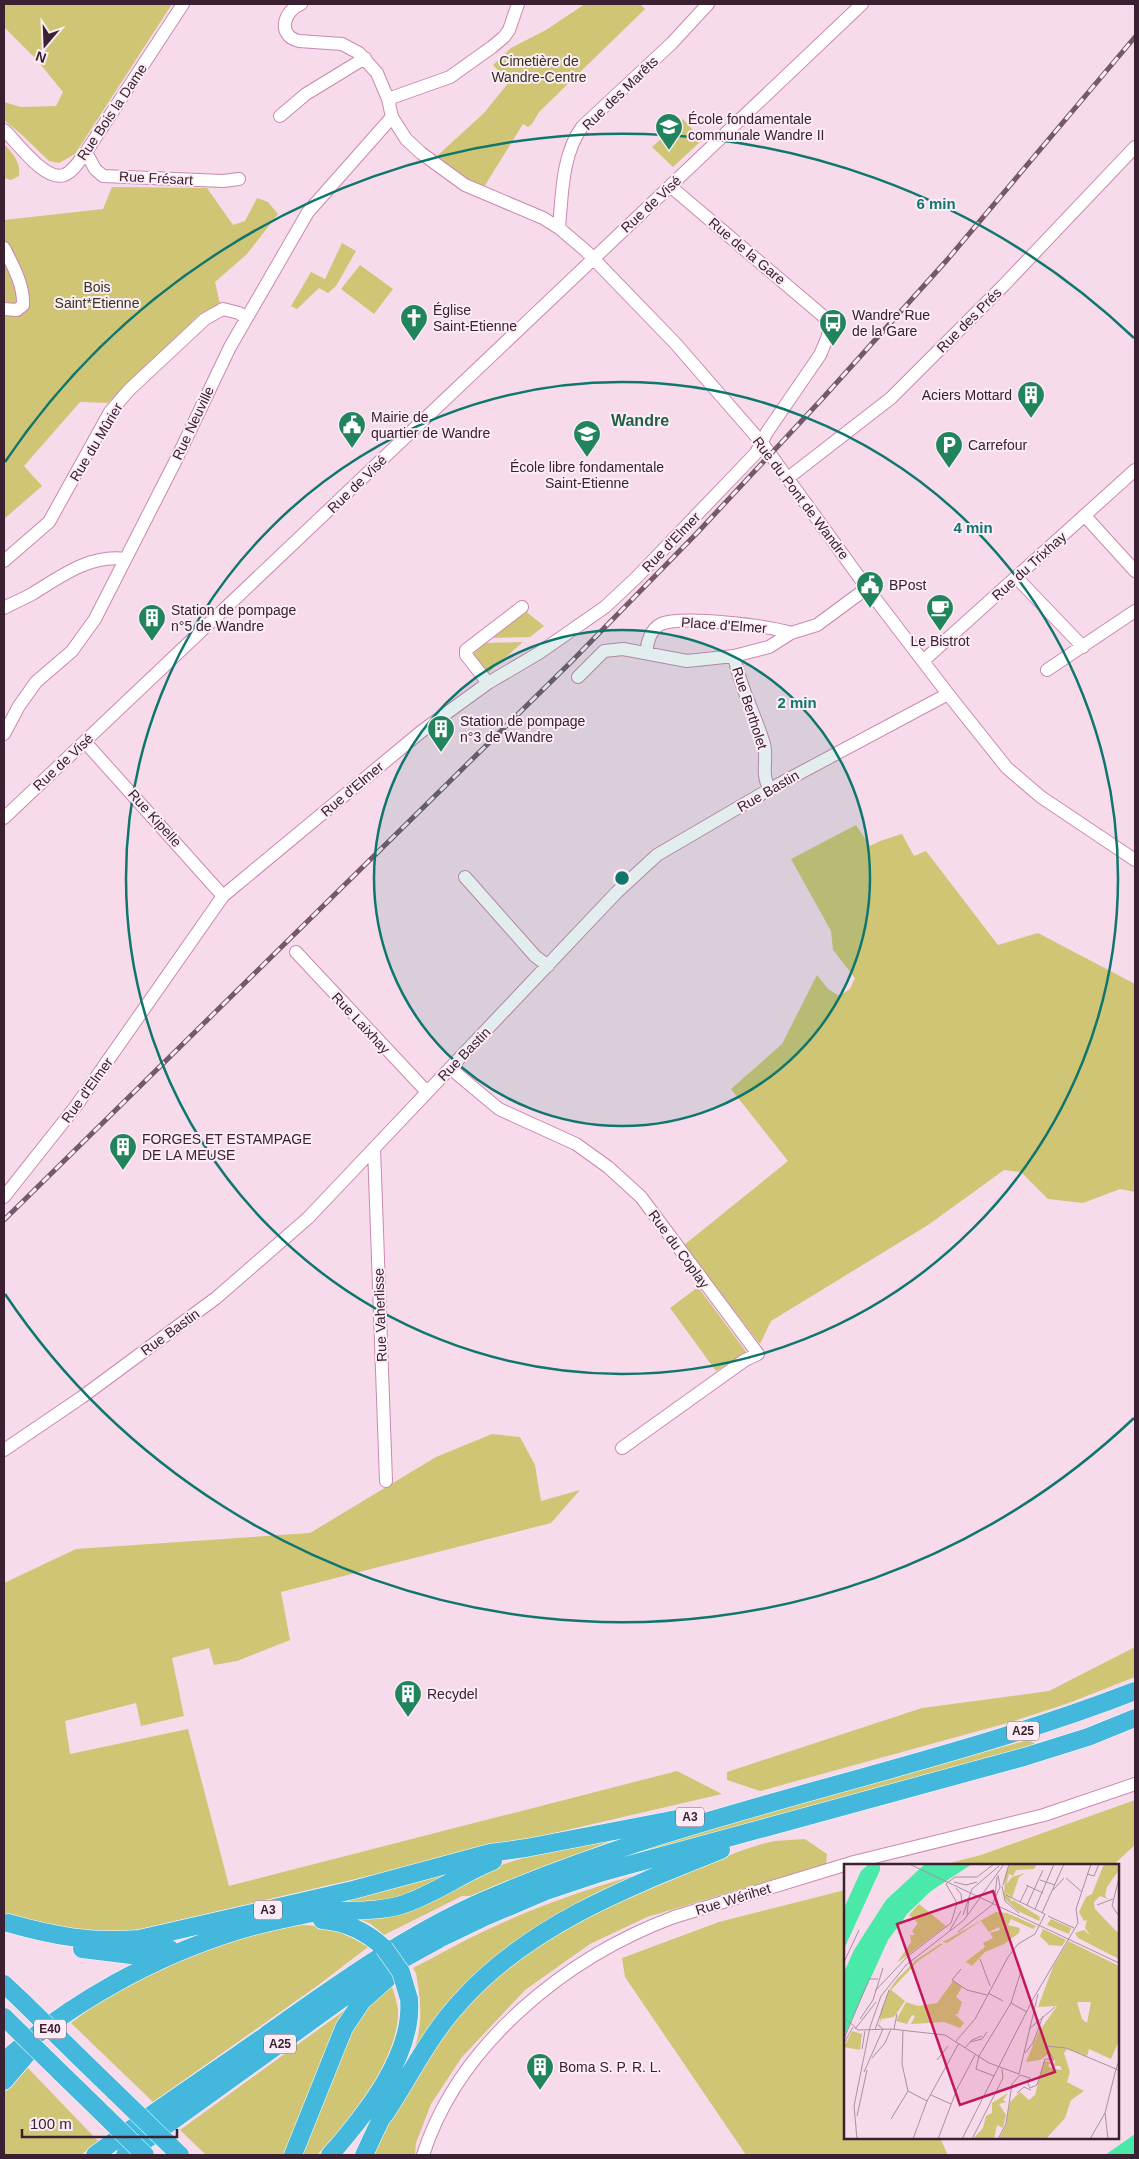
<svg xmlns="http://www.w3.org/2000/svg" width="1139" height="2159" font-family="Helvetica,sans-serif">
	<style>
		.green { fill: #cfc575 }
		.water { fill: #4be9a9 }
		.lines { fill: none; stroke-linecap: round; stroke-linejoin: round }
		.minor-casing { stroke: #ca88b1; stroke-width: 14 }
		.highway-casing { stroke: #fff; stroke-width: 19 }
		.minor { stroke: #fff; stroke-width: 12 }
		.highway { stroke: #44b8dc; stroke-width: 18 }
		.rail-casing { stroke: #74596a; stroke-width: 5 }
		.rail { stroke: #fbecf5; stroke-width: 3; stroke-dasharray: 9; stroke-linecap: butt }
		.highway-bridge-casing { stroke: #fff; stroke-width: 19; stroke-linecap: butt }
		.highway-bridge { stroke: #44b8dc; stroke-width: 18 }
		.ring { fill: none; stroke: #0f766e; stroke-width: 2.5 }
		.labels { text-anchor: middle; stroke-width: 4; stroke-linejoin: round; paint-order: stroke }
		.shield { fill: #fbecf5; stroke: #745d6c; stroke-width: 1 }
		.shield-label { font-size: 12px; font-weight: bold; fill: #3a2031 }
		.park-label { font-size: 14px; fill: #36331c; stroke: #fbecf5 }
		.street-label { font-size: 14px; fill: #3a2031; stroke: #fbecf5 }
		.poi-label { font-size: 14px; fill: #3a2031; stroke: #fbecf5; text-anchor: start }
		.quarter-label { font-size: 16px; font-weight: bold; fill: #1f6045; stroke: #fbecf5 }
		.inset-road { fill: none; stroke: #ab90a1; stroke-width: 1 }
		.view { fill: #c2185b; fill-opacity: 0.15; stroke: #c2185b; stroke-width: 2.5 }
		.inset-edge { fill: none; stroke: #3a2031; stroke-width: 2.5 }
		.centre { fill: #0f766e; stroke: #fbecf5; stroke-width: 2.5 }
		.ring-label { font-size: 15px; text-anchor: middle; font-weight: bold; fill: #0f766e; stroke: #fbecf5; stroke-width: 4; stroke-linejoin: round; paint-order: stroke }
	</style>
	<rect width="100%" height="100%" fill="#f7dbeb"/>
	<!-- green -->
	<path class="green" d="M4,4h168l-97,150 -16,9 -10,-2 -28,-27 -17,-14v-18l17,5 35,-1 7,-14 -27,-33 -32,-32z
		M585,4h55l5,5 -106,103 -7,12 -4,3 -5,-3 -39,63 -12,-3 -35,-28 47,-43 25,-31 -16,-17 18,-17 35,-18z
		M683,119l19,21 -29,27 -21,-20z
		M4,144c9,10 17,18 15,32l-8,4 -7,-2z
		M112,187l95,1 26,37 12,-4 12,-23 11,4 10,12 -31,40 -32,28 5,22 -20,10 -92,89 -28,-1 -56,64 18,20 -38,33v-299l99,-11z
		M342,243l14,8 -20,35 -8,7 -9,-5 -22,21 -6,-3 20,-34 14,7z
		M360,265l33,24 -19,25 -33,-25z
		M525,611l19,15 -14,11 -39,1z
		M523,642l-35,31 -15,-19 12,-11z
		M856,825l14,21 10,-5 22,-7 12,22 12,-5 72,94 40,-12 97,51v208l-15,-3 -37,14 -35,-4 -27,-27 -17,-2 -76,55 -157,96 -11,23 -76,-99 104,-84 -57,-72 51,-45 35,-69 11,14 11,7 11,-7 5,-11 -22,-28 -2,-19 -40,-72z
		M698,1287l49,66 -31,18 -46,-63z
		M492,1434l28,3 15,28 6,36 39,-11 -29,33 -270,69 9,48 -53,21 -23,4 -5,-17 -37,10 12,58 -43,10 -5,-23 -71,18 5,33 118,-25 41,157 448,-115 45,23 -586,136c-43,4 -92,0 -132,-15v-332l72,-34 234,-16 126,-76z
		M1135,1647v30l-69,27 -55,18 -251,69 -33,-11v-8l195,-64 127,-17z
		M1028,1740l10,5 -429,116 92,-31z
		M1135,1800v45l-22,20h-171l39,-10z
		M616,1839l-146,57h-8l-78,39 -13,-11 -14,-6 147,-54 26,-8z
		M805,1839l22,15 -1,10 -179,53 -57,27 -65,46 -63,67 -31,47 -15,39 -1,12h-43c42,-94 104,-174 194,-226 31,-18 66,-32 99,-46 34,-14 74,-35 110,-42 10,-1 20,-1 30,-2z
		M663,1867l-98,46 -150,135c8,-28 6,-46 1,-75l-3,-5c26,-13 51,-28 78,-40 55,-26 113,-44 172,-61z
		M460,1870l-66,31 -103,11z
		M845,1890v248h95l8,17h-202l-121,-178 -3,-19 97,-36z
		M302,1925c29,1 42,8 66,22l-51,39 -164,116 -82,-79c65,-51 148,-86 231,-98z
		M390,1981c3,9 7,20 8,30 1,49 -49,110 -81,144h-19l40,-104 27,-47z
		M352,2005l-65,150h-81l-26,-25z
		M26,2066l71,74 3,1 -19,14h-77v-64l2,-5z"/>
	<!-- water -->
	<path class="water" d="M1135,2134v21h-30z"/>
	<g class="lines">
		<defs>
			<path id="minor" d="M301,4c-18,7 -24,32 -2,37l43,3 17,9 18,20 11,26 4,18 14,22 15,14 44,32 78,33 16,10 27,23 89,92 87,100 105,145 81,106 59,74 34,29 94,63
				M388,99l62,-22 42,-30 12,-10 5,-7 9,-26
				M280,116l26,-22 59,-36
				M4,130c13,12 41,52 60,45 9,-3 16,-15 22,-23l97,-148
				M86,152l9,17 8,7 120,5 16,-2
				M559,228c3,-33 3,-74 23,-101l90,-84 36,-39
				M4,248c9,18 20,37 19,57l-6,5 -13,-1
				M788,478l103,-80 113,-113 131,-138
				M1085,516l50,55
				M4,561l45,-39 61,-110 19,-22 76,-71 18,-10 16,4 7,5
				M1016,577l67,70
				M4,608c9,-5 19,-9 28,-14 28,-17 58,-40 93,-35
				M647,653c-1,-10 4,-24 14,-29 21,-9 108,2 130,9
				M734,656c6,32 21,57 30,88 4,16 -4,31 6,45
				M923,661l212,-191
				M1047,670l88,-59
				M578,677l26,-26 19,-2 64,12 47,-5 35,-9 22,-14 26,-8 50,-37
				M488,683l-22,-28v-5l56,-43
				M4,734l15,-28 17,-24 36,-31 23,-32 81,-159 54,-113 78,-135 84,-95
				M85,742l138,154
				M4,818l858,-814
				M465,877l70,79 13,10
				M296,952l131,140
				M450,1068l49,41 77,35 32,23 33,30 117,157 -13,6 -123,88
				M374,1148l12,333
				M4,1197l72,-91 147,-210 199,-165 66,-48 51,-30 66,-46 31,-29 120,-125 11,-21 53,-77 8,-19 1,-11 -6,-9 -153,-130
				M4,1450l78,-53 134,-99 92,-80 309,-326 40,-37 113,-66 178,-95
				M423,2155c36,-112 144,-198 251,-238l180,-55 190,-47 91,-31"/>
			<path id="highway" d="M322,1920c25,2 44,11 62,28
				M8,1923c46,13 83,20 131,16l214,-49 137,-37 36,-5 156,-30
				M82,1949l49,6 39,-6
				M4,1984l17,16
				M79,2057l36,35
				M4,2061c68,-59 150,-105 236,-131 22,-7 45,-11 67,-16 30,-6 63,0 94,-9 32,-10 60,-31 92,-44
				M60,2072l35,34
				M4,2081l23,-27
				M385,2114c25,-38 45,-80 76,-113 68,-76 167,-114 260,-151
				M95,2155c56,-41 113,-79 170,-119 69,-49 138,-99 216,-134 211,-93 440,-128 654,-211
				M125,2155l254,-183 60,-33 48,-23 59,-25 57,-19 421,-115 64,-20 47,-19
				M293,2155l51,-127 18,-27 27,-24
				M330,2155c35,-40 84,-100 79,-156
				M364,2155l24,-51"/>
		</defs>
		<!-- minor casing -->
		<use href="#minor" class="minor-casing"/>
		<!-- highway casing -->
		<use href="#highway" class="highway-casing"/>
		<!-- minor -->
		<use href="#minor" class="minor"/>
		<!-- highway -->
		<use href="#highway" class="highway"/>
		<defs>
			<path id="rail" d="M4,1220l566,-557 127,-130 125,-134 125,-139 188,-223"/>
		</defs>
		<!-- rail casing -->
		<use href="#rail" class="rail-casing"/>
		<!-- rail -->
		<use href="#rail" class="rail"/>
		<defs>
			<path id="highway-bridge" d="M384,1948l17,24 8,27
				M21,2000l58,57
				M4,2017l56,55
				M115,2092l65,63
				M95,2106l50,49"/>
		</defs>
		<!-- highway-bridge casing -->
		<use href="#highway-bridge" class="highway-bridge-casing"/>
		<!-- highway-bridge -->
		<use href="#highway-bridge" class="highway-bridge"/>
	</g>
	<!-- distance rings -->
	<circle cx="622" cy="878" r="248" fill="#0f766e" fill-opacity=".12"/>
	<g class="ring">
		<circle cx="622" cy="878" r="248"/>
		<circle cx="622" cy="878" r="496"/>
		<path d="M1134 1418A744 744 0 0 1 5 1294M5 462A744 744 0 0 1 1134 338"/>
	</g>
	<!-- icons -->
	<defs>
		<symbol id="school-pin" viewBox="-11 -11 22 30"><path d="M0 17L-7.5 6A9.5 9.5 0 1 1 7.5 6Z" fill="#21845d" stroke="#fbecf5"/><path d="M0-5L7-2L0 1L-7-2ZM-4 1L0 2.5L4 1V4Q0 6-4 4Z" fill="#fff"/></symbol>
		<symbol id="church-pin" viewBox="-11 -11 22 30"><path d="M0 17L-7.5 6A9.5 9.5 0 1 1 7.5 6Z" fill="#21845d" stroke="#fbecf5"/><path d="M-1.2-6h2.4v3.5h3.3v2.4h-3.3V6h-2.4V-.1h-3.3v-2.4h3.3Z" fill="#fff"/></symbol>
		<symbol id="bus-pin" viewBox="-11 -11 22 30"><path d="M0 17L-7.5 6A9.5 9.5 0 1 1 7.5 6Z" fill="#21845d" stroke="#fbecf5"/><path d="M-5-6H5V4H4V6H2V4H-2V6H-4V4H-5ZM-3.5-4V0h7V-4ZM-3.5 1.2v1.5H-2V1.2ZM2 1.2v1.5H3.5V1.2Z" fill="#fff"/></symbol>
		<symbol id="building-pin" viewBox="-11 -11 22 30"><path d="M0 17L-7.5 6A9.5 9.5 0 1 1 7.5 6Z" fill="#21845d" stroke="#fbecf5"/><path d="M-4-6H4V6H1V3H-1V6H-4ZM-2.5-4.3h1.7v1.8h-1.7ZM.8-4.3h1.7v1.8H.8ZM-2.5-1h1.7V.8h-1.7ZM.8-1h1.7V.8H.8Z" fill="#fff"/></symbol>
		<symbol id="civic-pin" viewBox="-11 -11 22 30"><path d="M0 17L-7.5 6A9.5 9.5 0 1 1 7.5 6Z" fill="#21845d" stroke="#fbecf5"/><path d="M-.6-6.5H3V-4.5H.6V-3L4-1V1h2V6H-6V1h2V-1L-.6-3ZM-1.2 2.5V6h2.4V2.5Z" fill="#fff"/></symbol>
		<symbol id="parking-pin" viewBox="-11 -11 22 30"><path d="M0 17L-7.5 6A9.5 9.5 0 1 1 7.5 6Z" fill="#21845d" stroke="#fbecf5"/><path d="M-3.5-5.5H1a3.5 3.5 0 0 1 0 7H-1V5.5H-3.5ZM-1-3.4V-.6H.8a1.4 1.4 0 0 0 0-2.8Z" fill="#fff"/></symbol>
		<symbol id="cafe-pin" viewBox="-11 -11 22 30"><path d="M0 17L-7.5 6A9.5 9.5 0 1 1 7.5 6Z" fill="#21845d" stroke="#fbecf5"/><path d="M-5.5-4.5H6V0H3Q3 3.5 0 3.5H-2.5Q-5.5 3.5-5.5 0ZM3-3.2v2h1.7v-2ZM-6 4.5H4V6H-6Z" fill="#fff"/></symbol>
	</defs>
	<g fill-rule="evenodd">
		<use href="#school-pin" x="653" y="111" width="32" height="43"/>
		<use href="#church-pin" x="398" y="302" width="32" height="43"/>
		<use href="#bus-pin" x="817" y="307" width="32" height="43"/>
		<use href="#building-pin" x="1015" y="379" width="32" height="43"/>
		<use href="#civic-pin" x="336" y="409" width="32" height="43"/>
		<use href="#school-pin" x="571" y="418" width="32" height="43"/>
		<use href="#parking-pin" x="933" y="429" width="32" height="43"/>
		<use href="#civic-pin" x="854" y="569" width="32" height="43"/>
		<use href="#cafe-pin" x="924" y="592" width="32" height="43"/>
		<use href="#building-pin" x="136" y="602" width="32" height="43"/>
		<use href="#building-pin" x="425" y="713" width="32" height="43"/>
		<use href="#building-pin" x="107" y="1131" width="32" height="43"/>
		<use href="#building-pin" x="392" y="1678" width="32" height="43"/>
		<use href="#building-pin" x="524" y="2051" width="32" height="43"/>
	</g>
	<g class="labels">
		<!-- shield labels -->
		<g class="shield">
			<rect x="1007" y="1721.5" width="32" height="19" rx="4"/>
			<rect x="676" y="1807.5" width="28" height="19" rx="4"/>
			<rect x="254" y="1900.5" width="28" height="19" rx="4"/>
			<rect x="34" y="2019.5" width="32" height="19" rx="4"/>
			<rect x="264" y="2034.5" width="32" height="19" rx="4"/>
		</g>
		<g class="shield-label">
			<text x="1023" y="1735">A25</text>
			<text x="690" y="1821">A3</text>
			<text x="268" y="1914">A3</text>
			<text x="50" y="2033">E40</text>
			<text x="280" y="2048">A25</text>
		</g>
		<!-- park labels -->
		<g class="park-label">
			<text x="539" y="66">Cimetière de<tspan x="539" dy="16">Wandre-Centre</tspan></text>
			<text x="97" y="292">Bois<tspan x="97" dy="16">Saint*Etienne</tspan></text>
		</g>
		<!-- street labels -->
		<g class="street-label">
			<text transform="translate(620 93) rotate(-44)" y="5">Rue des Marêts</text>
			<text transform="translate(112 112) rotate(-56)" y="5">Rue Bois la Dame</text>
			<text transform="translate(156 178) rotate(3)" y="5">Rue Frésart</text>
			<text transform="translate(651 204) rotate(-43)" y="5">Rue de Visé</text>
			<text transform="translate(747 251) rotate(40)" y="5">Rue de la Gare</text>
			<text transform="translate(969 320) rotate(-45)" y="5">Rue des Prés</text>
			<text transform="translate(193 423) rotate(-65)" y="5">Rue Neuville</text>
			<text transform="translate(96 442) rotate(-59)" y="5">Rue du Mûrier</text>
			<text transform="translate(357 484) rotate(-44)" y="5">Rue de Visé</text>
			<text transform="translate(801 498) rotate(53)" y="5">Rue du Pont de Wandre</text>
			<text transform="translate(671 542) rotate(-46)" y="5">Rue d'Elmer</text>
			<text transform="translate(1029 566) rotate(-42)" y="5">Rue du Trixhay</text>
			<text transform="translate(724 625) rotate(4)" y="5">Place d'Elmer</text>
			<text transform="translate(750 708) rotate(72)" y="5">Rue Bertholet</text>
			<text transform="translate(63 762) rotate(-43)" y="5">Rue de Visé</text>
			<text transform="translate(352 789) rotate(-40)" y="5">Rue d'Elmer</text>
			<text transform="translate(768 791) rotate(-30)" y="5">Rue Bastin</text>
			<text transform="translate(155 818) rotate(48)" y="5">Rue Kipelle</text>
			<text transform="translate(361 1023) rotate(47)" y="5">Rue Laixhay</text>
			<text transform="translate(464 1054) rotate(-46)" y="5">Rue Bastin</text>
			<text transform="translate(87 1090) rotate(-54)" y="5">Rue d'Elmer</text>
			<text transform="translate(679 1249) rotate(54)" y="5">Rue du Coplay</text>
			<text transform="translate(380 1315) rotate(-92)" y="5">Rue Vaherlisse</text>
			<text transform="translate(170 1332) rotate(-36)" y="5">Rue Bastin</text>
			<text transform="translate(733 1899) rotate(-17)" y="5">Rue Wérihet</text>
		</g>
		<!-- poi labels -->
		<g class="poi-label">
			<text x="688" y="124">École fondamentale<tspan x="688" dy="16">communale Wandre II</tspan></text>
			<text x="433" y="315">Église<tspan x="433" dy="16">Saint-Etienne</tspan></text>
			<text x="852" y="320">Wandre Rue<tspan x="852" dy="16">de la Gare</tspan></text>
			<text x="1012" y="400" text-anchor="end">Aciers Mottard</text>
			<text x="371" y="422">Mairie de<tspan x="371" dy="16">quartier de Wandre</tspan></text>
			<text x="968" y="450">Carrefour</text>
			<text x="587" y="472" text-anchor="middle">École libre fondamentale<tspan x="587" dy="16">Saint-Etienne</tspan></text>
			<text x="889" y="590">BPost</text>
			<text x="171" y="615">Station de pompage<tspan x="171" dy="16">n°5 de Wandre</tspan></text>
			<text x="940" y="646" text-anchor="middle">Le Bistrot</text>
			<text x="460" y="726">Station de pompage<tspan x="460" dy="16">n°3 de Wandre</tspan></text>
			<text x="142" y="1144">FORGES ET ESTAMPAGE<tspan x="142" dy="16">DE LA MEUSE</tspan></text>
			<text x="427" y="1699">Recydel</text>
			<text x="559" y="2072">Boma S. P. R. L.</text>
		</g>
		<!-- quarter labels -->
		<g class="quarter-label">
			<text x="640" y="426">Wandre</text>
		</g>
	</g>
	<!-- overview -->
	<g transform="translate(844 1864)">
		<rect width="275" height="275" fill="#f7dbeb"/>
		<path d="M166,0h27l-3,5 -18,1 -3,6 -4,-2 -3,11 6,-8 13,-4 -6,4 -7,21 -6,-6 6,10 1,-2 27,17 -1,4 -21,-10 -14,-13 1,-22zM260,0h15v6l-12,17 -2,9 3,3 -8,-3 -6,6 1,7 24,25v25l-41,-21 -3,-5 9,-3 7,6 -6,-8 2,-8 -3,1 -5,-9 7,-15 6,-3zM75,40l27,22 -49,37 14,-21 -1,-7h5l-3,-4 6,-8 -9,-8zM152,48l11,1 29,13 -3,3 -22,-10 -3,6 12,3 -1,5 -15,11 -19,8 -13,14 -6,-4 -3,2 22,-17 -2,-4 10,-5 -3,-5 10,-3 -1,-3 -10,5 -8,-11 -34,22 -4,-1zM207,55l20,9 -2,6 -22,-9zM199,65l23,11 -4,6 -13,-1 -9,-9zM224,77l51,25v75l-8,18 -22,-10 -2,7 -20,-7 -3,4 6,19 -3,10 17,9 -13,9 -6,18 -19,21h-47l7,-14 4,-23 10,-10 9,8 6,-5 9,-34 9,1 -5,3 2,3 12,2 -2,-4h-6l1,-7 -7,-1 2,-5 -10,7 -14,2 12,-29 19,-27 -19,1 15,-40zM233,138h14l-4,21 -5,-4zM96,80h3l-25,17 -27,29 14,11 -11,16 -13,2 -2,9 2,-18 9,-21 7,-10 19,-19zM109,117l9,6 -6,10 6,5 -4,12h-3l9,9 -4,5 -16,-6 -33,2 4,-8 -3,-1 -5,9 -11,-3 10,-19 12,4 19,-3zM8,167l10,3 -2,16 -16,-3zM164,229l-5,7 3,2 -7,2 7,11 -3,13 -6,-3 -3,14h-21l10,-11 3,-12 6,-3v-10z" fill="#cfc575" fill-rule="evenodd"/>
		<path d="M25,0h11v6l-36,79v-41l17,-37zM81,0h47l-41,27 -23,22 -20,27 -44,97v-65l10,-22 32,-50z" fill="#4be9a9"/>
		<path class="inset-road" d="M65,0l210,99M243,10l7,2 5,-12M222,14l16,14M275,14l-7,28 7,10M196,16l15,5M110,18l12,3 11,-3M159,21l6,-21M182,21l17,8M158,22l3,15 14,12M112,24l5,6 1,10M209,26l11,-12M151,32l2,-19M176,38l8,-16M183,41l16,-35M253,41l16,-6M191,45l19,-45M198,49l22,-49M119,51l9,-26 27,-23M123,51l2,-18M204,52l26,12M106,66l11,-19M114,68l34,-27 8,-18 -2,-12M136,95l10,27M0,98l15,-32M117,105l-9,11 15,10 20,5M31,127l33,-35 43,-33 6,-20 -11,-19 9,-7h22l17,-13M144,129l15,8M167,139l16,9M0,153l14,13 33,-1 -6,14 -13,15M16,155l13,-19 10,-32M11,165l21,-27M47,165l54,6 44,28 30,11M50,165l3,-15M185,165l26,-22M31,166l14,-40M0,175l25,-60h9M112,177l19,-22 33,-62 10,-13 17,-10 10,-20 -39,-19M126,178l12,-3 5,-7M0,179l9,-16M121,184l7,-8 10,-4M18,185l3,-18M181,189l8,-10 10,-27M93,196l11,-14M20,208l19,-43 -5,-4M175,210l19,-80M176,211l10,3 -2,6 2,4 7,-3 8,-26 9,1 -8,-14 20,2 50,21 3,-8M150,212l-18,-7 3,-13 32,-53 10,-32M64,227l19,10M173,229l7,-6 7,3M87,231l20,9M261,249l3,26M13,252l10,-46M47,255l17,-28 -6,-27 1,-34M13,275l-3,-33 16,-79 11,-31 25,-31 58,-45 40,-56M69,275l14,-38 32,-58M94,275l19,-50 18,-34M118,275l71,-140 45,-76 -2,-14 15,-45M128,275l31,-61 -1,-9M154,275l8,-15 6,-40 8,-9M246,275l15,-26 11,-44 3,2"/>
		<path class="view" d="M149,27l62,181 -95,33 -63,-181z"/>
		<rect width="275" height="275" class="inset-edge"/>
	</g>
	<circle cx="622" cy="878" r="8" class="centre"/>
	<g class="ring-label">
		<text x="936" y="209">6 min</text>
		<text x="973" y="533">4 min</text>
		<text x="797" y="708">2 min</text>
	</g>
	<!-- border -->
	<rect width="1139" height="2159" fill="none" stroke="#3a2031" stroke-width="10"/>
	<!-- north arrow -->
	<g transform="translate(45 45) rotate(199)" stroke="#fbecf5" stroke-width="4" paint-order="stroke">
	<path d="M0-4L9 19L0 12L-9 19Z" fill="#3a2031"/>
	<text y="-8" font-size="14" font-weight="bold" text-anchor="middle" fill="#3a2031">N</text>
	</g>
	<!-- scale -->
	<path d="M22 2129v8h155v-8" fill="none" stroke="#3a2031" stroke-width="2.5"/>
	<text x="30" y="2129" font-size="15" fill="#3a2031" stroke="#fbecf5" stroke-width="4" paint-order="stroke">100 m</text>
</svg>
